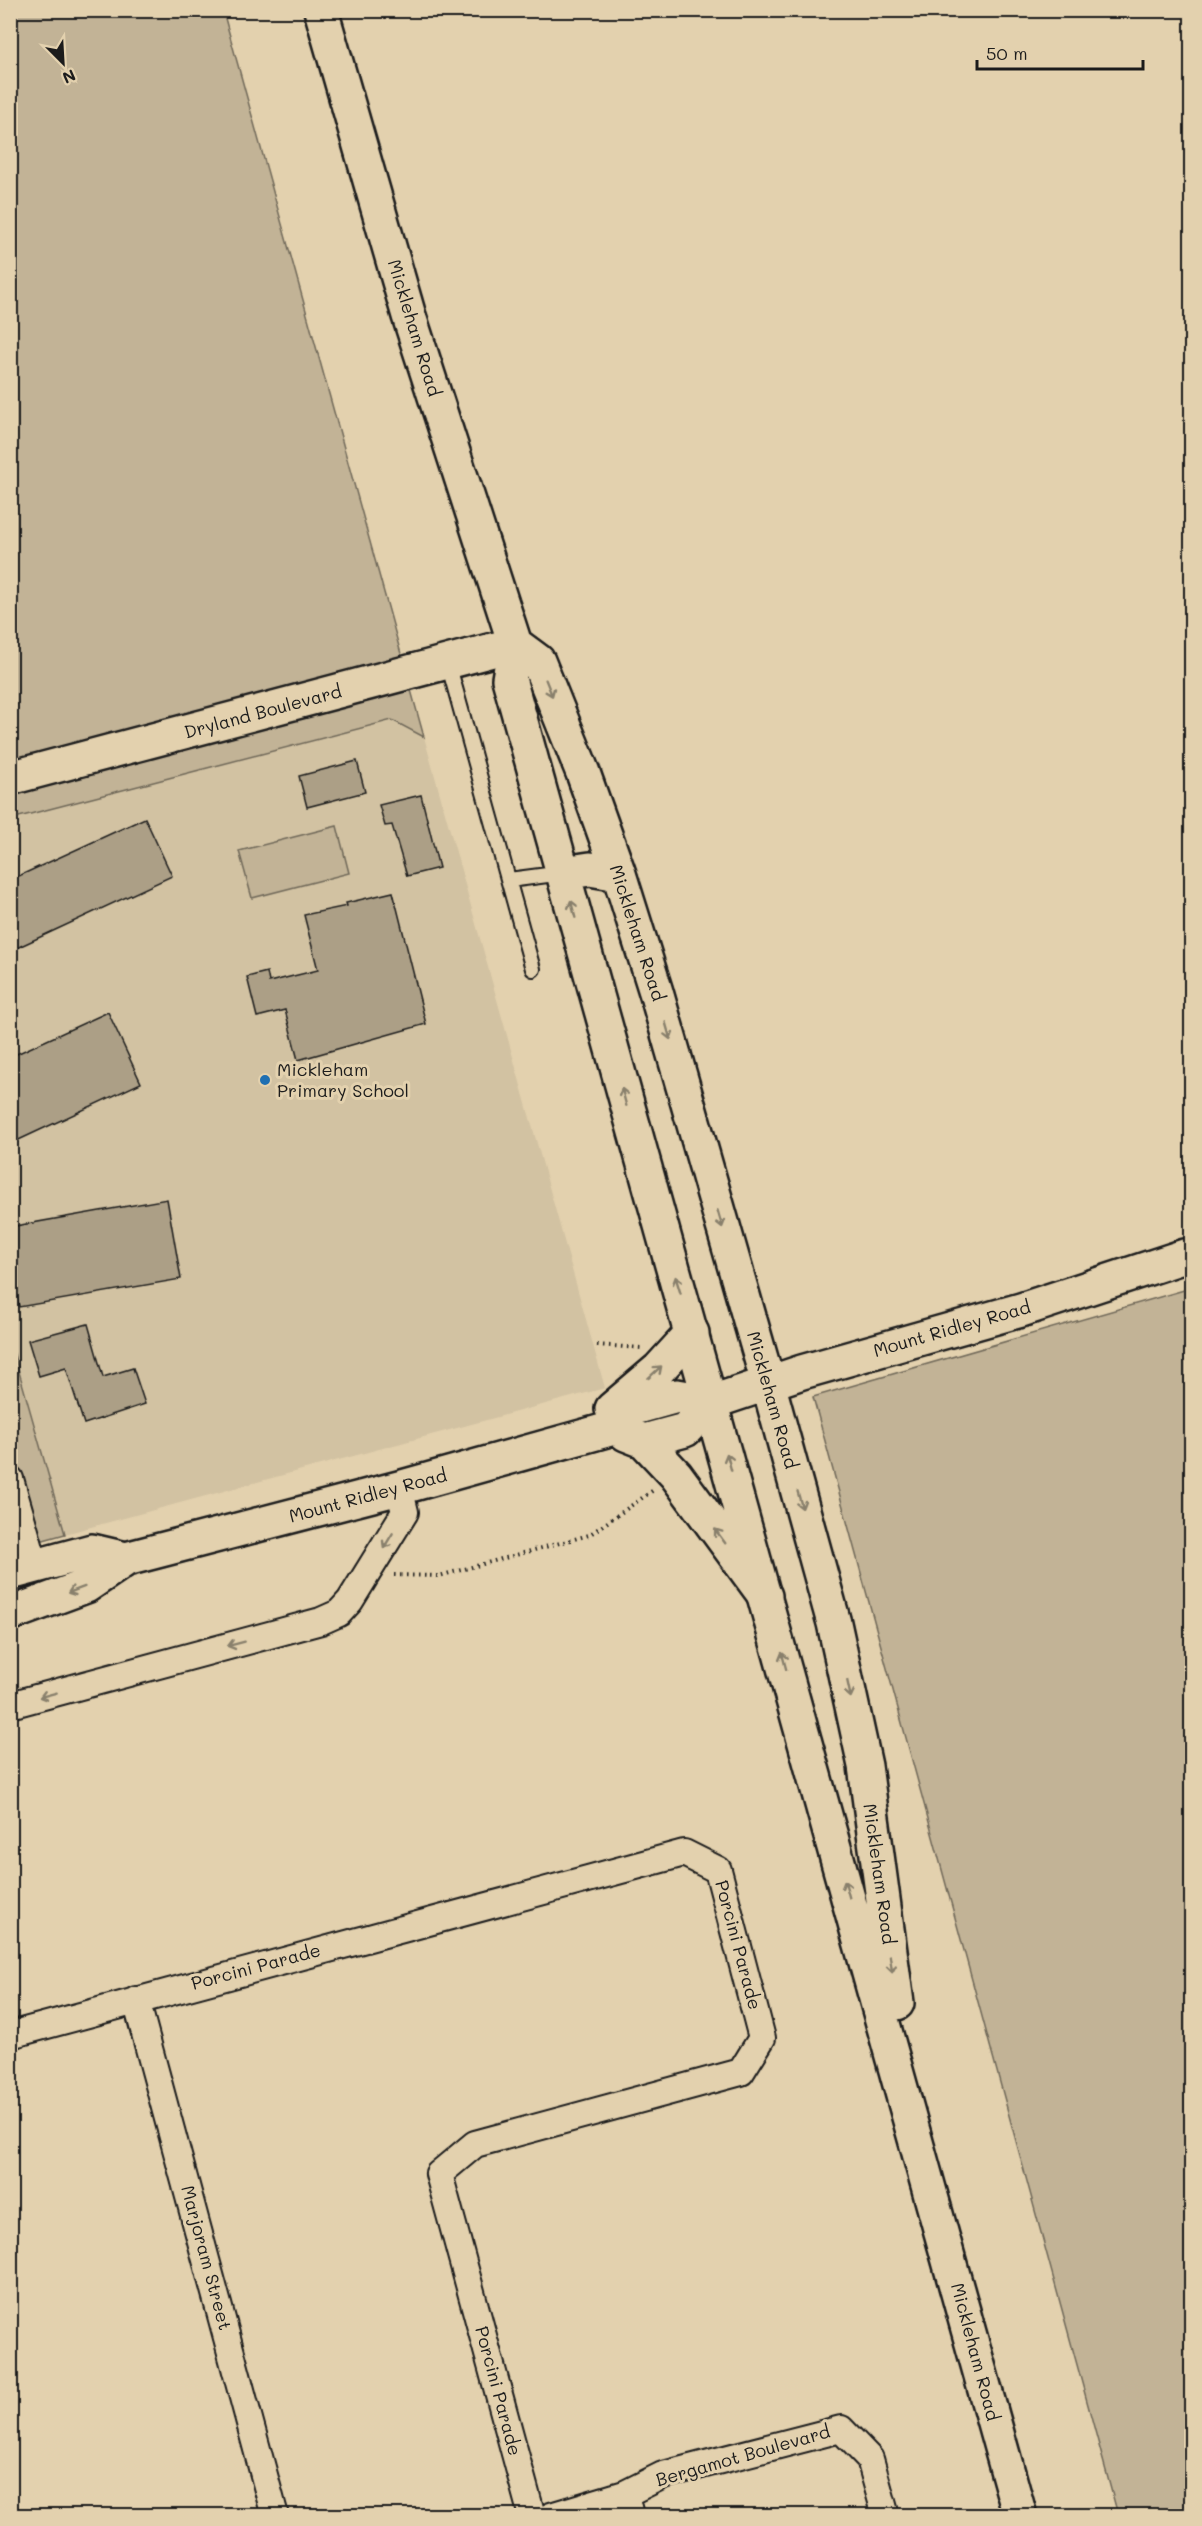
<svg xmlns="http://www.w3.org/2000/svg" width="1202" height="2526" font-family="Mali,sans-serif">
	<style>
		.built { fill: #d2c2a2 }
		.green { fill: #c2b396; stroke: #6f6859; stroke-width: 1.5 }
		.building { fill: #ac9f86; stroke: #1c1c1c; stroke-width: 1.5 }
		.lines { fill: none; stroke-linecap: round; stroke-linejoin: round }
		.service-casing { stroke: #1c1c1c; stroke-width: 18 }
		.minor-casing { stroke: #1c1c1c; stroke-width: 30 }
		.tertiary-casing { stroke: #1c1c1c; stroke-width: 38 }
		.secondary-casing { stroke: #1c1c1c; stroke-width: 38 }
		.path { stroke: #1c1c1c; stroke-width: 4; stroke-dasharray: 1.5 4.5; stroke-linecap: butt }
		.service { stroke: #e3d1ae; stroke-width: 14 }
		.minor { stroke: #e3d1ae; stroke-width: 26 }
		.tertiary { stroke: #e3d1ae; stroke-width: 33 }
		.secondary { stroke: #e3d1ae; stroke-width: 33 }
		.oneway { stroke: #89806c }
		.poi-dot { fill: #1f6fb2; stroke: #e3d1ae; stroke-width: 2 }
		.labels { text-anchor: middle; stroke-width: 6; stroke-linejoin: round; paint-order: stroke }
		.street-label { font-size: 18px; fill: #1c1c1c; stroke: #e3d1ae }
		.poi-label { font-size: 18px; fill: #1c1c1c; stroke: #e3d1ae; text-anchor: start }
	</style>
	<rect width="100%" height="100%" fill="#e3d1ae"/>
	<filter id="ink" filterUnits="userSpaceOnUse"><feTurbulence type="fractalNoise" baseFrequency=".0167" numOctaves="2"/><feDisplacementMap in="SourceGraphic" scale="12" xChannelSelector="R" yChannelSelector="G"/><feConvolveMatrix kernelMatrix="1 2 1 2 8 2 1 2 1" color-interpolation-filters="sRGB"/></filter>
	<g filter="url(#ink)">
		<!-- built -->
		<path class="built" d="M392,720l32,17 181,651 -540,146 -54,-194 -1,-521z"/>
		<!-- green -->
		<path class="green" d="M11,11h212l201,726 -32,-17 -381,99z
			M337,826l12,47 -97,25 -13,-47z
			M1191,1288v1227h-73l-305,-1118z
			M10,1340l55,194 -54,15h-1z"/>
		<!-- building -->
		<path class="building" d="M357,761l8,31 -58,15 -8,-31z
			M421,795l18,73 -32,8 -15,-51 -7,1 -6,-21z
			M145,818l27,58 -162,75v-71z
			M393,892l33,132 -128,36 -13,-50 -28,7 -10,-40 20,-5 2,10 49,-12 -14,-55 43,-9 -1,-3z
			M108,1012l33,71 -131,61v-87z
			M167,1199l14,80 -162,28 -9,-46v-34z
			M88,1324l15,53 30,-9 12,36 -61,20 -18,-56 -27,8 -11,-36z"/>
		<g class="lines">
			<defs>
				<path id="service" d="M448,663l85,306
					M509,880l54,-7"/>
				<path id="minor" d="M10,1479l25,87
					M10,1705l311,-84 18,-8 11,-12 55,-89 -6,-24
					M136,2000l139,516
					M10,2035l674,-182 34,17 44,168 -21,34 -266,72 -36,30 93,342
					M625,2494l5,22
					M551,2516l74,-22 38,-19 178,-46 29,30 16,57"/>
				<path id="tertiary" d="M10,778l505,-134
					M612,1409l47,-40 33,-36
					M626,1434l18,7 41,-11 27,-28
					M644,1441l32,34 89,121
					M10,1573l82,-22 34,8
					M10,1614l76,-28 40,-27 273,-71 211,-59 24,-21 43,-12 35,6 90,-30 219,-62 164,-54"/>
				<path id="secondary" d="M321,10l88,306 106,328 -6,35c171,612 342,1224 511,1837
					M515,644l23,17 45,112 36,101 37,118 112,391 66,240 31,143 32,237
					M563,873l27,-4 29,5"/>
			</defs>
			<!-- service casing -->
			<use href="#service" class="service-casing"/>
			<!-- minor casing -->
			<use href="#minor" class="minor-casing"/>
			<!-- tertiary casing -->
			<use href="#tertiary" class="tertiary-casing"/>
			<!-- secondary casing -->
			<use href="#secondary" class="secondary-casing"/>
			<!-- path -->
			<path class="path" d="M597,1345l44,3
				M394,1575l45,1 150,-41 66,-46"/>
			<!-- service -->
			<use href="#service" class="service"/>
			<!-- minor -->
			<use href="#minor" class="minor"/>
			<!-- tertiary -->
			<use href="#tertiary" class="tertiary"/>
			<!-- secondary -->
			<use href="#secondary" class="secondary"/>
		</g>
		<!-- one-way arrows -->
		<defs><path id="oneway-shaft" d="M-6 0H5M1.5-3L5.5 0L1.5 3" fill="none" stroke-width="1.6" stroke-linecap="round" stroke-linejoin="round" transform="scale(1.5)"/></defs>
		<g class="oneway">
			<use href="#oneway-shaft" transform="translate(549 688) rotate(68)"/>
			<use href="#oneway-shaft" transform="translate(573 909) rotate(-105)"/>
			<use href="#oneway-shaft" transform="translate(668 1031) rotate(74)"/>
			<use href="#oneway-shaft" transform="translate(624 1097) rotate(-105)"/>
			<use href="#oneway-shaft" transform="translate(720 1219) rotate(74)"/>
			<use href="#oneway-shaft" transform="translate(678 1285) rotate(-107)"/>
			<use href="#oneway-shaft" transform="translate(655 1372) rotate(-42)"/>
			<use href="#oneway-shaft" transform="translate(729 1462) rotate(-105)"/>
			<use href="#oneway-shaft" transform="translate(800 1500) rotate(74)"/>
			<use href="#oneway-shaft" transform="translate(720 1536) rotate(-126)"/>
			<use href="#oneway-shaft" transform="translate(388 1541) rotate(121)"/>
			<use href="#oneway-shaft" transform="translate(76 1590) rotate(160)"/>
			<use href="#oneway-shaft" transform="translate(236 1644) rotate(165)"/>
			<use href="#oneway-shaft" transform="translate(784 1661) rotate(-105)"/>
			<use href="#oneway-shaft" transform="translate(849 1689) rotate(78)"/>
			<use href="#oneway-shaft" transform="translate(48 1695) rotate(165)"/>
			<use href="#oneway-shaft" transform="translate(847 1889) rotate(-105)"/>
			<use href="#oneway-shaft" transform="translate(891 1964) rotate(82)"/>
		</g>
	</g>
	<!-- markers -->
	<circle class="poi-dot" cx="265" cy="1080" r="6"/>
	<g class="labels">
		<!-- street labels -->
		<g class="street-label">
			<text transform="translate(414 328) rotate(73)" y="6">Mickleham Road</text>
			<text transform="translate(263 712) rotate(-15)" y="6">Dryland Boulevard</text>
			<text transform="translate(637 933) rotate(72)" y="6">Mickleham Road</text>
			<text transform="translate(952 1329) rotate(-16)" y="6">Mount Ridley Road</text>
			<text transform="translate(772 1400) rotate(74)" y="6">Mickleham Road</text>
			<text transform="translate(368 1496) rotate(-15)" y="6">Mount Ridley Road</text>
			<text transform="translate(879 1874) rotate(82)" y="6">Mickleham Road</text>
			<text transform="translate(738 1945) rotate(75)" y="6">Porcini Parade</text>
			<text transform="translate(256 1967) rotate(-15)" y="6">Porcini Parade</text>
			<text transform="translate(206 2258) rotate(75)" y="6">Marjoram Street</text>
			<text transform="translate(975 2352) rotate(75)" y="6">Mickleham Road</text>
			<text transform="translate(498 2391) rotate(75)" y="6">Porcini Parade</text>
			<text transform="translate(743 2456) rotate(-16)" y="6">Bergamot Boulevard</text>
		</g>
		<!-- poi labels -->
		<g class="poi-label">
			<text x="277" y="1076">Mickleham<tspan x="277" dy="21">Primary School</tspan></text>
		</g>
	</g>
	<!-- margin -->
	<rect width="1202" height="2526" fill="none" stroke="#e3d1ae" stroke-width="36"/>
	<rect x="18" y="18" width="1166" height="2490" fill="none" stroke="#1c1c1c" stroke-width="2" filter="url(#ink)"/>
	<!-- north arrow -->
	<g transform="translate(63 63) rotate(156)" stroke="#e3d1ae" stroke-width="4.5" paint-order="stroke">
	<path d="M0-4.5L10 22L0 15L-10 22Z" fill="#1c1c1c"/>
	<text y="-9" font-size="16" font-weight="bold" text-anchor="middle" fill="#1c1c1c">N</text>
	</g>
	<!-- scale -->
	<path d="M977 60v9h166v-9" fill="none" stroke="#1c1c1c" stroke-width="3"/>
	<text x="986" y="60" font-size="18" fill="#1c1c1c" stroke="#e3d1ae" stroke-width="4.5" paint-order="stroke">50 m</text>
</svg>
